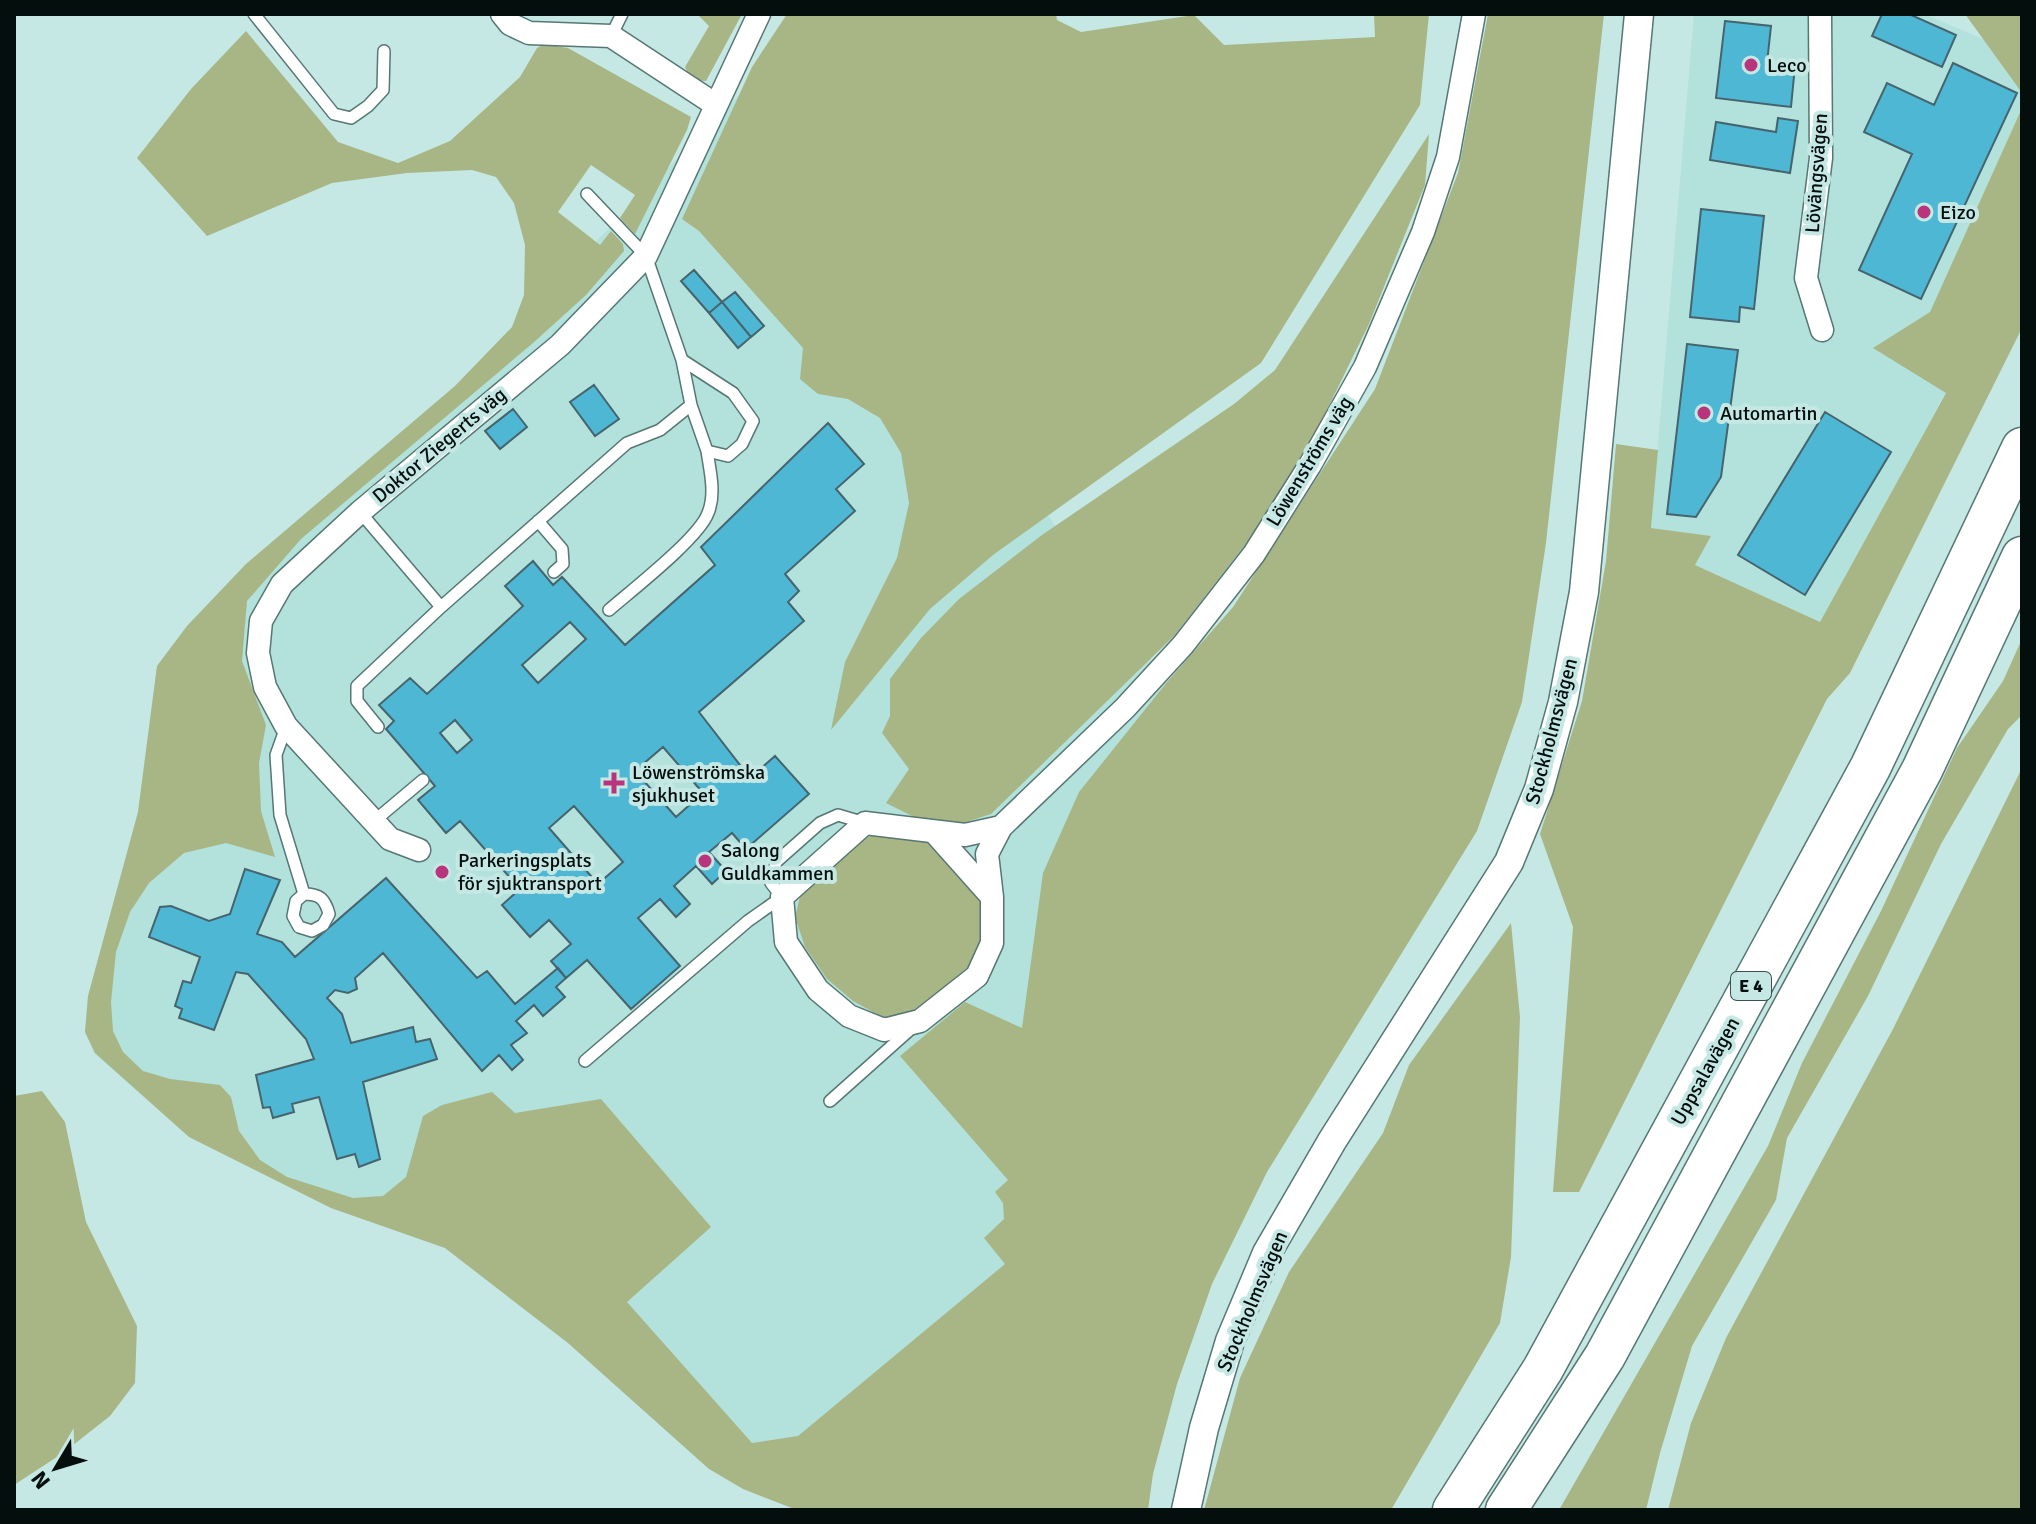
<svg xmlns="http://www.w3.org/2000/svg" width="2036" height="1524" font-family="Signika,sans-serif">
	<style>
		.built { fill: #b3e1db }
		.green { fill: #a8b685 }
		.building { fill: #4db7d4; stroke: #46646d; stroke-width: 2; fill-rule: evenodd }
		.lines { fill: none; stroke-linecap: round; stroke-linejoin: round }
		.service-casing { stroke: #567773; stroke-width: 14 }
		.minor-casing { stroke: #567773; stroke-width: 25 }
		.tertiary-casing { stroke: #567773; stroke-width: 31 }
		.motorway-casing { stroke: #567773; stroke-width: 43 }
		.service { stroke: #fff; stroke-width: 11 }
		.minor { stroke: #fff; stroke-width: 22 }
		.tertiary { stroke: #fff; stroke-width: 28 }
		.motorway { stroke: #fff; stroke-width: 40 }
		.poi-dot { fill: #b8357d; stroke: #c5e8e4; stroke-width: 3 }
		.labels { text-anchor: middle; stroke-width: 8; stroke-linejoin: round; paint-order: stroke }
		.shield { fill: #c5e8e4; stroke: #3d4f4e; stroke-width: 2 }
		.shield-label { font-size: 18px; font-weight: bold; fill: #030e0d }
		.poi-label { font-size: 20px; fill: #030e0d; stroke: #c5e8e4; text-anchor: start }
		.street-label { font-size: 20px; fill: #030e0d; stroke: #c5e8e4 }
	</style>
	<rect width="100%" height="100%" fill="#c5e8e4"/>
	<!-- built -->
	<path class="built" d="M1694,14h230l59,25 39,54v15l-92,204 -56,36 72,44 -126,230 -125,-57 16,-29 -60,-8z
		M744,90l423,592 -88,110 -27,433 -254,211 -89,33 -141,-126 -123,-95 -114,-40 -142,-71 -95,-84 -9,-21 3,-36 50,-184 19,-146 30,-40 59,-62 209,-178z"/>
	<!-- green -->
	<path class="green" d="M697,14h45l-36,67 -14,-1 -7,-13 24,-41z
		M787,14h269l1,6 24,12 113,-17 30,30 151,-8 -1,-22 55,-1 -9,91 -159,258 -268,192 -63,54 -99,121 14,-68 52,-104 12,-55 -8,-50 -21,-35 -32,-19 -30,-5 -18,-15 3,-31 -104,-117 -17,-12 70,-152z
		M1488,14h116l-58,529 -24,159 -45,129 -210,341 -55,112 -35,100 -24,90 -5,36h-351l-54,-21 -34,-20 -141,-126 -123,-95 -114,-40 -142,-71 -94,-84 -10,-21 3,-36 50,-184 19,-146 30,-40 59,-62 209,-178 57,-59 12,-32 1,-50 -11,-42 -18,-26 -24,-7 -65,3 -75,10 -125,53 -70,-78 54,-69 55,-58 92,111 60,21 52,-22 70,-64 17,-29 7,-4 24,4 123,69 -4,13 -52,104 -15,-16 15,-23 -44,-30 -33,47 42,33 11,-14 12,13 1,7 -38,44 -53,48 -232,196 -54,62 -5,60 24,64 -7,38 2,48 14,46 -49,-14 -42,10 -35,30 -19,29 -14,40 -5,50 2,29 10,21 20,19 27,8 50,6 11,12 8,34 21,29 27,17 66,21 30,-2 23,-19 17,-61 19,-11 50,-13 23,21 86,-14 110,128 -84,75 125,141 46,-7 207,-172 -21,-26 20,-19 -1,-16 -8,-11 13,-12 -108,-124 65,-54 57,26 21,-155 36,-81 88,-110 66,-75 142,-218 83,-216z
		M1965,14h57v79z
		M2022,108v220l-172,345 -23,26 -248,493h-26l20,-265 -33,-93 42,-133 24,-140 10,-117 42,6 -7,78 60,8 -16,29 125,57 126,-229 -73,-45 57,-36z
		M1429,134l-4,51 -56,139 -51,104 -66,108 -78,100 -183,178 -34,11 -41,-7 -30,-15 23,-34 -27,-36 8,-17v-37l31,-41 38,-39 83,-64 192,-131 41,-34z
		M2022,639v76l-14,14 -67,115 -73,152 -81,142 -11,62 -84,146 -32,107 -14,57h-87l209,-364 34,-83 79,-152 76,-163 46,-67z
		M2022,768v742h-354l23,-87 35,-85 167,-309z
		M893,831l34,7 57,63v36l-12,29 -56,48 -18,4 -16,-1 -29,-16 -26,-22 -22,-32 -10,-30 6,-24 61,-55z
		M1511,923l9,94 -9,240 -11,66 -109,187h-187l36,-132 49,-106 94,-139 26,-68z
		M42,1091l23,31 21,100 51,104 -2,57 -25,33 -47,37 -49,32v-389z"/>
	<!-- building -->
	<path class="building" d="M1882,14h27l47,21 -14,32 -70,-31z
		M1725,21l46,5 -4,37 28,3 -4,41 -75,-9z
		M1953,63l64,30 -96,206 -62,-29 53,-116 -48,-22 23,-49 47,22z
		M1778,118l20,3 -8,52 -80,-13 6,-38 60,10z
		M1701,209l63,7 -10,93 -14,-2 -1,15 -49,-5z
		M694,270l28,32 -13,11 -28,-32z
		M735,292l29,34 -13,11 -29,-35z
		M722,302l29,35 -13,11 -29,-35z
		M1687,344l51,6 -17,127 -25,40 -29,-3z
		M594,385l25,34 -24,17 -25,-34z
		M513,409l14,18 -27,22 -15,-18z
		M1825,412l66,40 -86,143 -67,-40z
		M828,423l36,41 -28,25 19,22 -70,63 14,17 -11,11 16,19 -105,91 51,66 25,-22 34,38 -63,55 -14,-16 -23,19 17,19 -14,13 -16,-18 -22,20 16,18 -14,13 -16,-18 -22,19 42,48 -49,43 -44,-49 -21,18 -15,-17 20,-17 -22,-24 -19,17 -28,-32 18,-16 -60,-68 -14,12 -28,-33 17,-14 -49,-57 8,-8 -15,-16 31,-27 17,16 96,-88 -18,-20 28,-25 20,24 9,-8 63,68 90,-80 -14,-18zM570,622l16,17 -48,44 -16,-18zM455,720l17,20 -15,13 -17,-20zM663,747l40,46 -27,24 -41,-46zM574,806l49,56 -25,22 -49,-56z
		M245,869l35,11 -23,54 25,8 13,15 91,-79 91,100 10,-7 28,33 43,-36 8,10 -10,9 9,10 -22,19 -9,-11 -18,16 11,12 -16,12 12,15 -11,10 -13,-15 -17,16 -99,-118 -28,25 2,11 -9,4 -13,-3 -8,8 15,16 9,29 62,-16 3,15 14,-3 7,20 -74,23 17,77 -21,8 -4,-13 -18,5 -18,-62 -27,7 2,8 -21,6 -3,-11 -7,1 -7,-33 58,-16 -8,-20 -58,-65 -12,-2 -22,58 -35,-12 3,-9 -7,-3 8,-25 8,2 9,-26 -51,-20 11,-30 11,-1 38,15 21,-7z"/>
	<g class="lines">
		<defs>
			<path id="service" d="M254,14l80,100 17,4 17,-12 15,-16 1,-39
				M611,36l11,-22
				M682,360l51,33 20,28 -11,23 -14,12 -21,-5 -16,-46
				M360,512l81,95
				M538,521l24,28 1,15 -9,8
				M609,610c23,-20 90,-72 99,-97 8,-19 2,-42 -1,-62
				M286,727l-10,28 4,60 24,79 -8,7 -3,15 6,11 13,4 11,-6 6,-11c-4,-15 -9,-20 -25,-20
				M378,727l-21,-26v-15l84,-79 186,-164 33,-13 31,-25 -9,-45 -36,-104 -59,-62
				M373,822l50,-42
				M585,1061l163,-140 34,-24 -11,-14 5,-21 44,-39 18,-8 27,8
				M830,1101l83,-74"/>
			<path id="minor" d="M502,14l8,10 19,9 82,3 105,69
				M1820,14l1,144 -15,120 16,52
				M1001,827l-36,8 -100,-12 -83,74 4,45 32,48 31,26 35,14 36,-9 57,-45 15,-33v-46l-5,-43 14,-27 124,-119 58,-63 71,-91 56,-89 55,-98 58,-135 25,-75 26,-143
				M935,833l57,64
				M419,850l-29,-11 -104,-113 -21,-39 -7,-34 3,-32 21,-37 78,-72 200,-167 86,-89 113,-242"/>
			<path id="tertiary" d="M1186,1510l18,-82 26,-87 37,-88 65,-112 177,-279 30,-73 24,-87 21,-110 55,-578"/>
			<path id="motorway" d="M1453,1510l90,-141 327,-601 152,-320
				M1506,1510l99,-154 317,-586 100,-213"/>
		</defs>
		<!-- service casing -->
		<use href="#service" class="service-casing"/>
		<!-- minor casing -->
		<use href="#minor" class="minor-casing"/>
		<!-- tertiary casing -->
		<use href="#tertiary" class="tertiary-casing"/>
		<!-- motorway casing -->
		<use href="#motorway" class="motorway-casing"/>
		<!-- service -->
		<use href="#service" class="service"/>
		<!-- minor -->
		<use href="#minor" class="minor"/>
		<!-- tertiary -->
		<use href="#tertiary" class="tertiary"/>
		<!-- motorway -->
		<use href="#motorway" class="motorway"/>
	</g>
	<!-- markers -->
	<g class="poi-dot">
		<circle cx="1751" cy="65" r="8"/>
		<circle cx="1924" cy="212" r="8"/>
		<circle cx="1704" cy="413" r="8"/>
		<path d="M610 771h8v8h8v8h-8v8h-8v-8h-8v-8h8z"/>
		<circle cx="705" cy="861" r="8"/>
		<circle cx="442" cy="872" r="8"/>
	</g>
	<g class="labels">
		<!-- shield labels -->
		<rect class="shield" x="1731" y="972" width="40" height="28" rx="6"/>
		<g class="shield-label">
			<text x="1751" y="992">E 4</text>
		</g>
		<!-- poi labels -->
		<g class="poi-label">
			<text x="1767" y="72">Leco</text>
			<text x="1940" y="219">Eizo</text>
			<text x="1720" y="420">Automartin</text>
			<text x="632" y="779">Löwenströmska<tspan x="632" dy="23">sjukhuset</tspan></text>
			<text x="721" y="857">Salong<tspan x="721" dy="23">Guldkammen</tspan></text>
			<text x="458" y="867">Parkeringsplats<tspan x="458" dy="23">för sjuktransport</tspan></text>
		</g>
		<!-- street labels -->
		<g class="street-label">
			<text transform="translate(1816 173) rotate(-86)" y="7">Lövängsvägen</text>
			<text transform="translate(439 445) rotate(-40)" y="7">Doktor Ziegerts väg</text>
			<text transform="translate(1309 461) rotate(-59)" y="7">Löwenströms väg</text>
			<text transform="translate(1551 731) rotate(-75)" y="7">Stockholmsvägen</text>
			<text transform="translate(1705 1071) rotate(-61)" y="7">Uppsalavägen</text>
			<text transform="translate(1252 1301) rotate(-67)" y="7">Stockholmsvägen</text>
		</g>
	</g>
	<!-- border -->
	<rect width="2036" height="1524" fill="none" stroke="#030e0d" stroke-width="32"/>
	<!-- north arrow -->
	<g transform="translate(56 1468) rotate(232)" stroke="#c5e8e4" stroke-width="6" paint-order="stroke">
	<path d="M0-6L14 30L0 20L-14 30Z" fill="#030e0d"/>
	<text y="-12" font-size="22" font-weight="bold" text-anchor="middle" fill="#030e0d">N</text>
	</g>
</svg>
